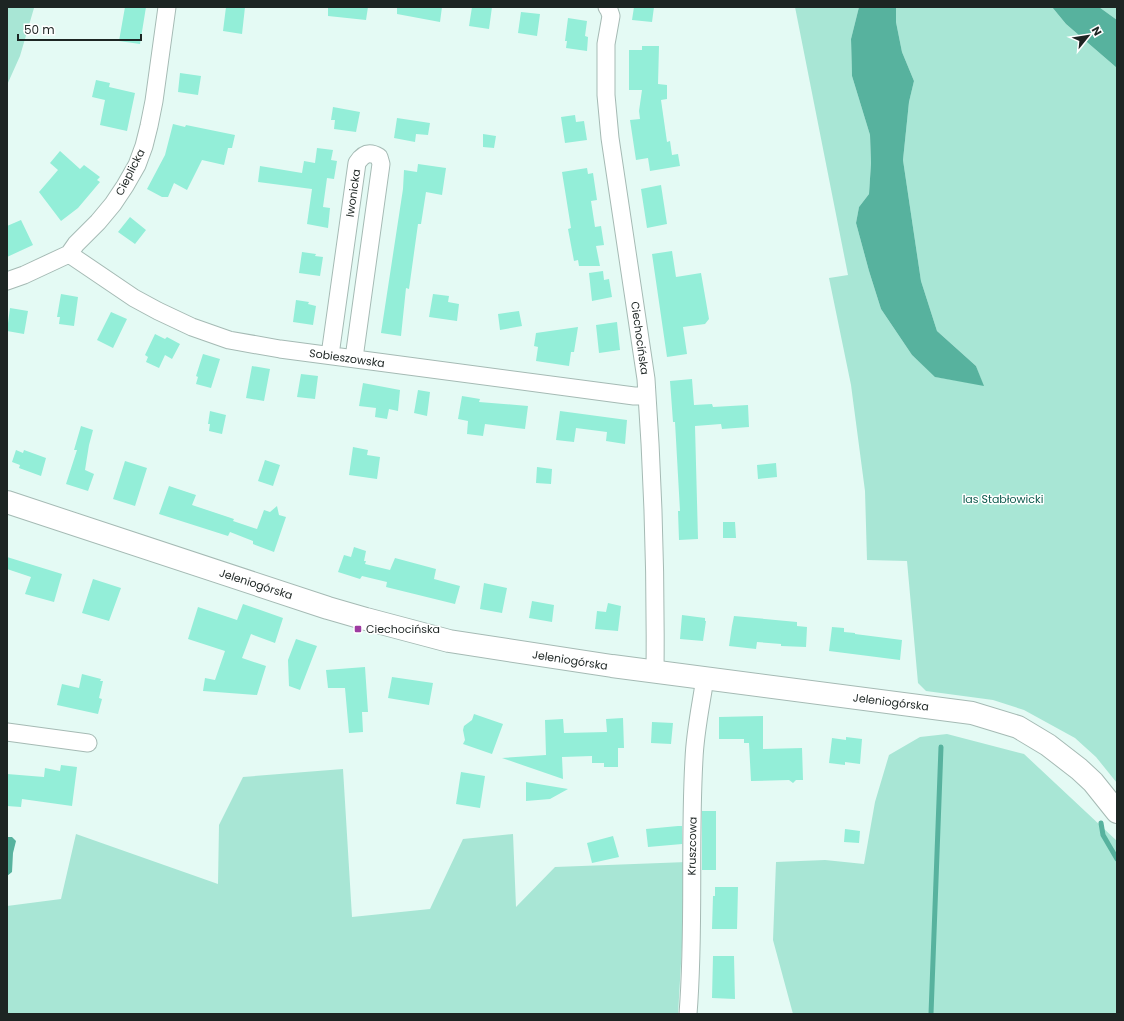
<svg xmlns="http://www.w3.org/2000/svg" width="1124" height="1021" font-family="Poppins,sans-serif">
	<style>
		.green { fill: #a8e6d5 }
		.water { fill: #57b29e }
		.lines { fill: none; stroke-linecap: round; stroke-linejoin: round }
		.stream { stroke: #57b29e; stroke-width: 5 }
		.building { fill: #93eed8 }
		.street-casing { stroke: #a5bab4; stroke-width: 19 }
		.secondary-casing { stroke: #a5bab4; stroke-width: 24 }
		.street { stroke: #fff; stroke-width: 17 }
		.secondary { stroke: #fff; stroke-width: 22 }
		.poi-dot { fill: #9e3ba1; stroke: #fff; stroke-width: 1.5 }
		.labels { text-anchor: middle; stroke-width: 3; stroke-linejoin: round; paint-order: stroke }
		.street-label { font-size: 11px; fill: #1d2523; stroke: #fff }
		.park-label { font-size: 11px; fill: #0c5a4c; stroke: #fff }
		.poi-label { font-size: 11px; fill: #1d2523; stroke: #fff; text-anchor: start }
	</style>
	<rect width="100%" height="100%" fill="#e4faf4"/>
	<!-- green -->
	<path class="green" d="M7,7h27v1l-14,48 -13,29z
		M795,7h64l-8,32 1,37 18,59 1,28 -2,31 -10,13 -3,16 13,48 12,38 31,46 24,22 47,8 -7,-19 -39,-35 -16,-50 -18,-121 6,-58 5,-21 -12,-29 -6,-30v-15h156l14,17 51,44v715l-21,-26 -21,-19 -51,-28 -31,-10 -67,-9 -8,-8 -11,-122 -40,-1 -2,-69 -14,-106 -22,-107 19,-3z
		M1099,7h18v13z
		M947,734l77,20 93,87v173h-324l-20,-74 3,-78 49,-2 39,4 11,-62 14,-47 31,-18z
		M343,769l9,148 78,-8 33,-70 50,-5 3,73 39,-40 132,-5 -9,152h-671v-108l54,-7 15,-65 142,50 1,-59 24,-48z"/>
	<!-- water -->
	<path class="water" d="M859,7h37v15l6,30 12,29 -5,21 -6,58 18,121 16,50 39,35 8,20 -49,-9 -23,-22 -31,-46 -12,-38 -13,-48 3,-16 10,-13 2,-31 -1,-28 -18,-59 -1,-37z
		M1052,7h47l18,13v48l-51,-44z
		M7,837h5l4,4 -3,12 -1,19 -5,4z"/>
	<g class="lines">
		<!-- stream -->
		<path class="stream" d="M1101,823l2,12 14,24
			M931,1014l10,-267"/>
	</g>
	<!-- building -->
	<path class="building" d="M125,7h21l-6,37 -21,-3z
		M226,7h19l-3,27 -19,-3z
		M328,7h40l-2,13 -38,-4z
		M397,7h45l-2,15 -43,-8z
		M472,7h20l-3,22 -20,-3z
		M634,7h20l-2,15 -20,-2z
		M521,12l19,2 -3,22 -19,-3z
		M568,18l19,3 -2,15 3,1 -1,14 -21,-3 1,-7h-2z
		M642,46h17l-1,38 9,1v14l-6,1 6,42 3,-1 2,14 6,-1 2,12 -30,5 -2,-13 -12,2 -6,-40 10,-1 -1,-8 3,-21h-13v-40h13z
		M180,73l21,3 -3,19 -20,-3z
		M96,80l14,3 -1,4 26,6 -8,38 -27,-6 5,-25 -13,-3z
		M333,107l27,5 -4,20 -22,-3 1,-9h-4z
		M575,115l1,7 8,-1 3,19 -22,3 -4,-26z
		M397,118l33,5 -2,12 -12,-1 -1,8 -21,-4z
		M173,124l12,3 1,-2 49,10 -3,13h-4l-4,17 -22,-5 -15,30 -13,-7 -6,14h-6l-15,-8 18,-34z
		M483,134l13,2 -2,12 -11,-1z
		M317,148l16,2 -2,10 6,1 -3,18 -7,-1 -4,29 7,1 -2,20 -21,-4 5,-35 -54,-7 2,-16 42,7 2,-12 11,2z
		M60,151l20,18 4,-4 16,12 -3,3 3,2 -22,26 -17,13 -22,-29 19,-22 -8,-7z
		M418,164l28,4 -4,27 -16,-3 -5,32h-3l-9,65 -3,-1 -5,48 -20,-3 22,-144 1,-19 13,2z
		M587,168l1,6 5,-1 4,27 -6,1 4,26 6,-1 3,19 -8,1 4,20h-21l-1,-6 -4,1 -6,-32 3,-1 -9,-56z
		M661,185l6,39 -20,4 -6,-39z
		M130,217l16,13 -11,14 -17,-12z
		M21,220l12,25 -26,12v-31z
		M672,251l4,26 25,-4 8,46 -4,5 -22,3 4,27 -20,3 -15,-103z
		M302,252l14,2 -1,2 8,1 -3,19 -21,-3z
		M603,271l1,9 5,-1 3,18 -20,4 -3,-28z
		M61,294l17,3 -4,29 -15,-2 1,-7h-3z
		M433,294l16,2 -1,6 11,2 -2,17 -28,-4z
		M296,300l13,2 -1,2 8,2 -3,19 -20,-3z
		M10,308l18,3 -4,23 -17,-3z
		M519,311l3,15 -22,4 -2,-16z
		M111,312l16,7 -14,29 -16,-8z
		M617,322l3,28 -21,3 -3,-28z
		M578,327l-4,25h-3l-2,14 -33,-5 2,-14 -4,-1 2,-13z
		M155,334l10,5 2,-2 13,7 -8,15 -7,-4 -6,13 -13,-6 2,-5 -3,-2z
		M203,354l17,5 -9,29 -15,-4 2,-7 -2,-1z
		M252,366l18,3 -6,32 -18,-3z
		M301,374l17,2 -3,23 -18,-2z
		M692,379l2,26 18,-1 1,3 35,-2 1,22 -27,2 -1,-5 -26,2 3,113 -19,1 -1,-29h2l-5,-89h-2l-3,-41z
		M363,383l37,7 -2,21 -9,-2 -2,10 -12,-2 1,-9 -17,-2z
		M418,390l12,2 -3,24 -13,-3z
		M462,396l18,3 -1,3 49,4 -3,23 -40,-5 -2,12 -16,-2 1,-13 -10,-2z
		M210,411l16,4 -4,19 -13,-3 1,-7h-2z
		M560,411l67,9 -2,24 -19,-3 1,-9 -31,-4 -2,14 -18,-2z
		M81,426l12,4 -4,15 -4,25 9,4 -6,17 -22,-7 11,-34h-3z
		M353,447l15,3 -1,5 13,2 -3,22 -28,-4z
		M16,450l7,3 1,-3 22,8 -5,18 -22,-8 1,-3 -8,-3z
		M265,460l15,5 -7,21 -15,-5z
		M125,461l22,7 -12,38 -22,-7z
		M776,463l1,14 -19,2 -1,-14z
		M537,467l15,2 -1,15 -15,-1z
		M169,486l27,9 -4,10 42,14 -1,2 24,8 7,-19 6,2 7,-6 2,9 7,2 -12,35 -21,-8v-3l-23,-9 -2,4 -69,-22z
		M723,522h12l1,16h-13z
		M354,547l12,4 -2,10h2l-1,3 25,6 5,-12 41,11 -2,10 26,7 -5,18 -69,-17 1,-5 -25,-6 -2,3 -22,-7 6,-17 7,2z
		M7,557l55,17 -8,28 -29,-8 6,-17 -24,-8z
		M93,579l28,9 -12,33 -27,-8z
		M484,583l23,5 -5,25 -22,-4z
		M532,601l22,4 -2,17 -23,-4z
		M608,603l13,3 -3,25 -23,-2 2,-18 9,1z
		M243,604l40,14 -8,25 -24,-9 -9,24 24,8 -9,29 -54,-4 2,-13 10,2 10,-29 -37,-12 10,-32 39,13z
		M682,615l23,3v3h1l-3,20 -23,-2z
		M734,616l63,6v4l10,1 -1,20 -25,-1v-2l-24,-2 -1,7 -27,-3 3,-20z
		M832,627l12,1v4l11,1v1l47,6 -2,20 -71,-9z
		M296,639l21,7 -17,44 -11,-4 -1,-26z
		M365,667l3,45h-6l1,20 -14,1 -4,-45h-17l-2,-18z
		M82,674l19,5 -1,2h3l-4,17 3,1 -4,15 -41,-9 5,-21 17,4z
		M392,677l41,6 -4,22 -41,-7z
		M474,714l29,10 -11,30 -29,-10 2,-4 -2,-10 1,-4 8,-6z
		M763,716v33l39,-1 1,32h-7l-3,3 -4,-3 -38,1 -2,-38h-5v-4h-25v-22z
		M623,718l1,30h-6v19h-14v-4h-12v-7l-30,1 1,22 -61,-21 44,-3 -1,-35 18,-1 1,14 43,-1 -1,-13z
		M652,722l21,1 -2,21 -20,-1z
		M846,737l16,2 -2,25 -15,-2v3l-16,-2 3,-25 14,2z
		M61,765l16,2 -5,39 -50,-7 -1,8 -14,-1v-32l37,3 1,-9 15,3z
		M461,772l24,4 -5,32 -24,-4z
		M526,782l42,7 -18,10 -24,2z
		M702,811h14v59h-14z
		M678,826h4v18l-34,3 -2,-18z
		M845,829l15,2 -1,12 -15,-1z
		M613,836l6,21 -27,6 -5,-20z
		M715,887h23l-1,42h-25l1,-33h2z
		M713,956h21l1,43 -23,-1z"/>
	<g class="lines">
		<defs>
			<path id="street" d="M607,7l2,3 2,6 -5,28v51l4,43 36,241c7,98 10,195 9,293
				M69,254l65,44 24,13 34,16 37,13 51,9 354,47h13
				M7,281l17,-6 45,-21 7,-10 22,-22 15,-18 12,-18 12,-21 7,-19 5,-20 5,-25 13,-94
				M330,355l27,-192c6,-9 12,-12 22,-6l2,7 -27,194
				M7,732l81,11
				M688,1014c7,-85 1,-170 6,-255 1,-27 7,-54 11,-81"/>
			<path id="secondary" d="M7,502l321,106 38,11 83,22 163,25 360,47 46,14 30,18 31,24 14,13 24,30"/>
		</defs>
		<!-- street casing -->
		<use href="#street" class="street-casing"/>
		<!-- secondary casing -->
		<use href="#secondary" class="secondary-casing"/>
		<!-- street -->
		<use href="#street" class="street"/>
		<!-- secondary -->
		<use href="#secondary" class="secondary"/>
	</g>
	<!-- markers -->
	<rect class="poi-dot" x="354" y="625" width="8" height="8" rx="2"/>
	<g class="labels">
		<!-- street labels -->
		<g class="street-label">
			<text transform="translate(130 172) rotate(-63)" y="4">Cieplicka</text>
			<text transform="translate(353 193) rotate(-82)" y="4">Iwonicka</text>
			<text transform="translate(640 338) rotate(82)" y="4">Ciechocińska</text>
			<text transform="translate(347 358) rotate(8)" y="4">Sobieszowska</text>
			<text transform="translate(256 584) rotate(18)" y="4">Jeleniogórska</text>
			<text transform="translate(570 660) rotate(9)" y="4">Jeleniogórska</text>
			<text transform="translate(891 702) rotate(7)" y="4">Jeleniogórska</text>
			<text transform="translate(692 846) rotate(-89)" y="4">Kruszcowa</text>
		</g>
		<!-- park labels -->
		<g class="park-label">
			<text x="1003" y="503">las Stabłowicki</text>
		</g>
		<!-- poi labels -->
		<g class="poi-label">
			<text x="366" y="633">Ciechocińska</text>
		</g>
	</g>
	<!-- border -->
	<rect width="1124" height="1021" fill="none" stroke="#1d2523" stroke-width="16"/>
	<!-- north arrow -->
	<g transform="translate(1088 36) rotate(60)" stroke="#ffffff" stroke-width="3" paint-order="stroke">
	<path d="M0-3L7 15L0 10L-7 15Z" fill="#1d2523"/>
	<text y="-6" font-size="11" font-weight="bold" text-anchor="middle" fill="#1d2523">N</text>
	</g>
	<!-- scale -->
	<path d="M18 34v6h123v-6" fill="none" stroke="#1d2523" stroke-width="2"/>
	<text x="24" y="34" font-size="12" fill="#1d2523" stroke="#ffffff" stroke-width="3" paint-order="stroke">50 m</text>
</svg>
